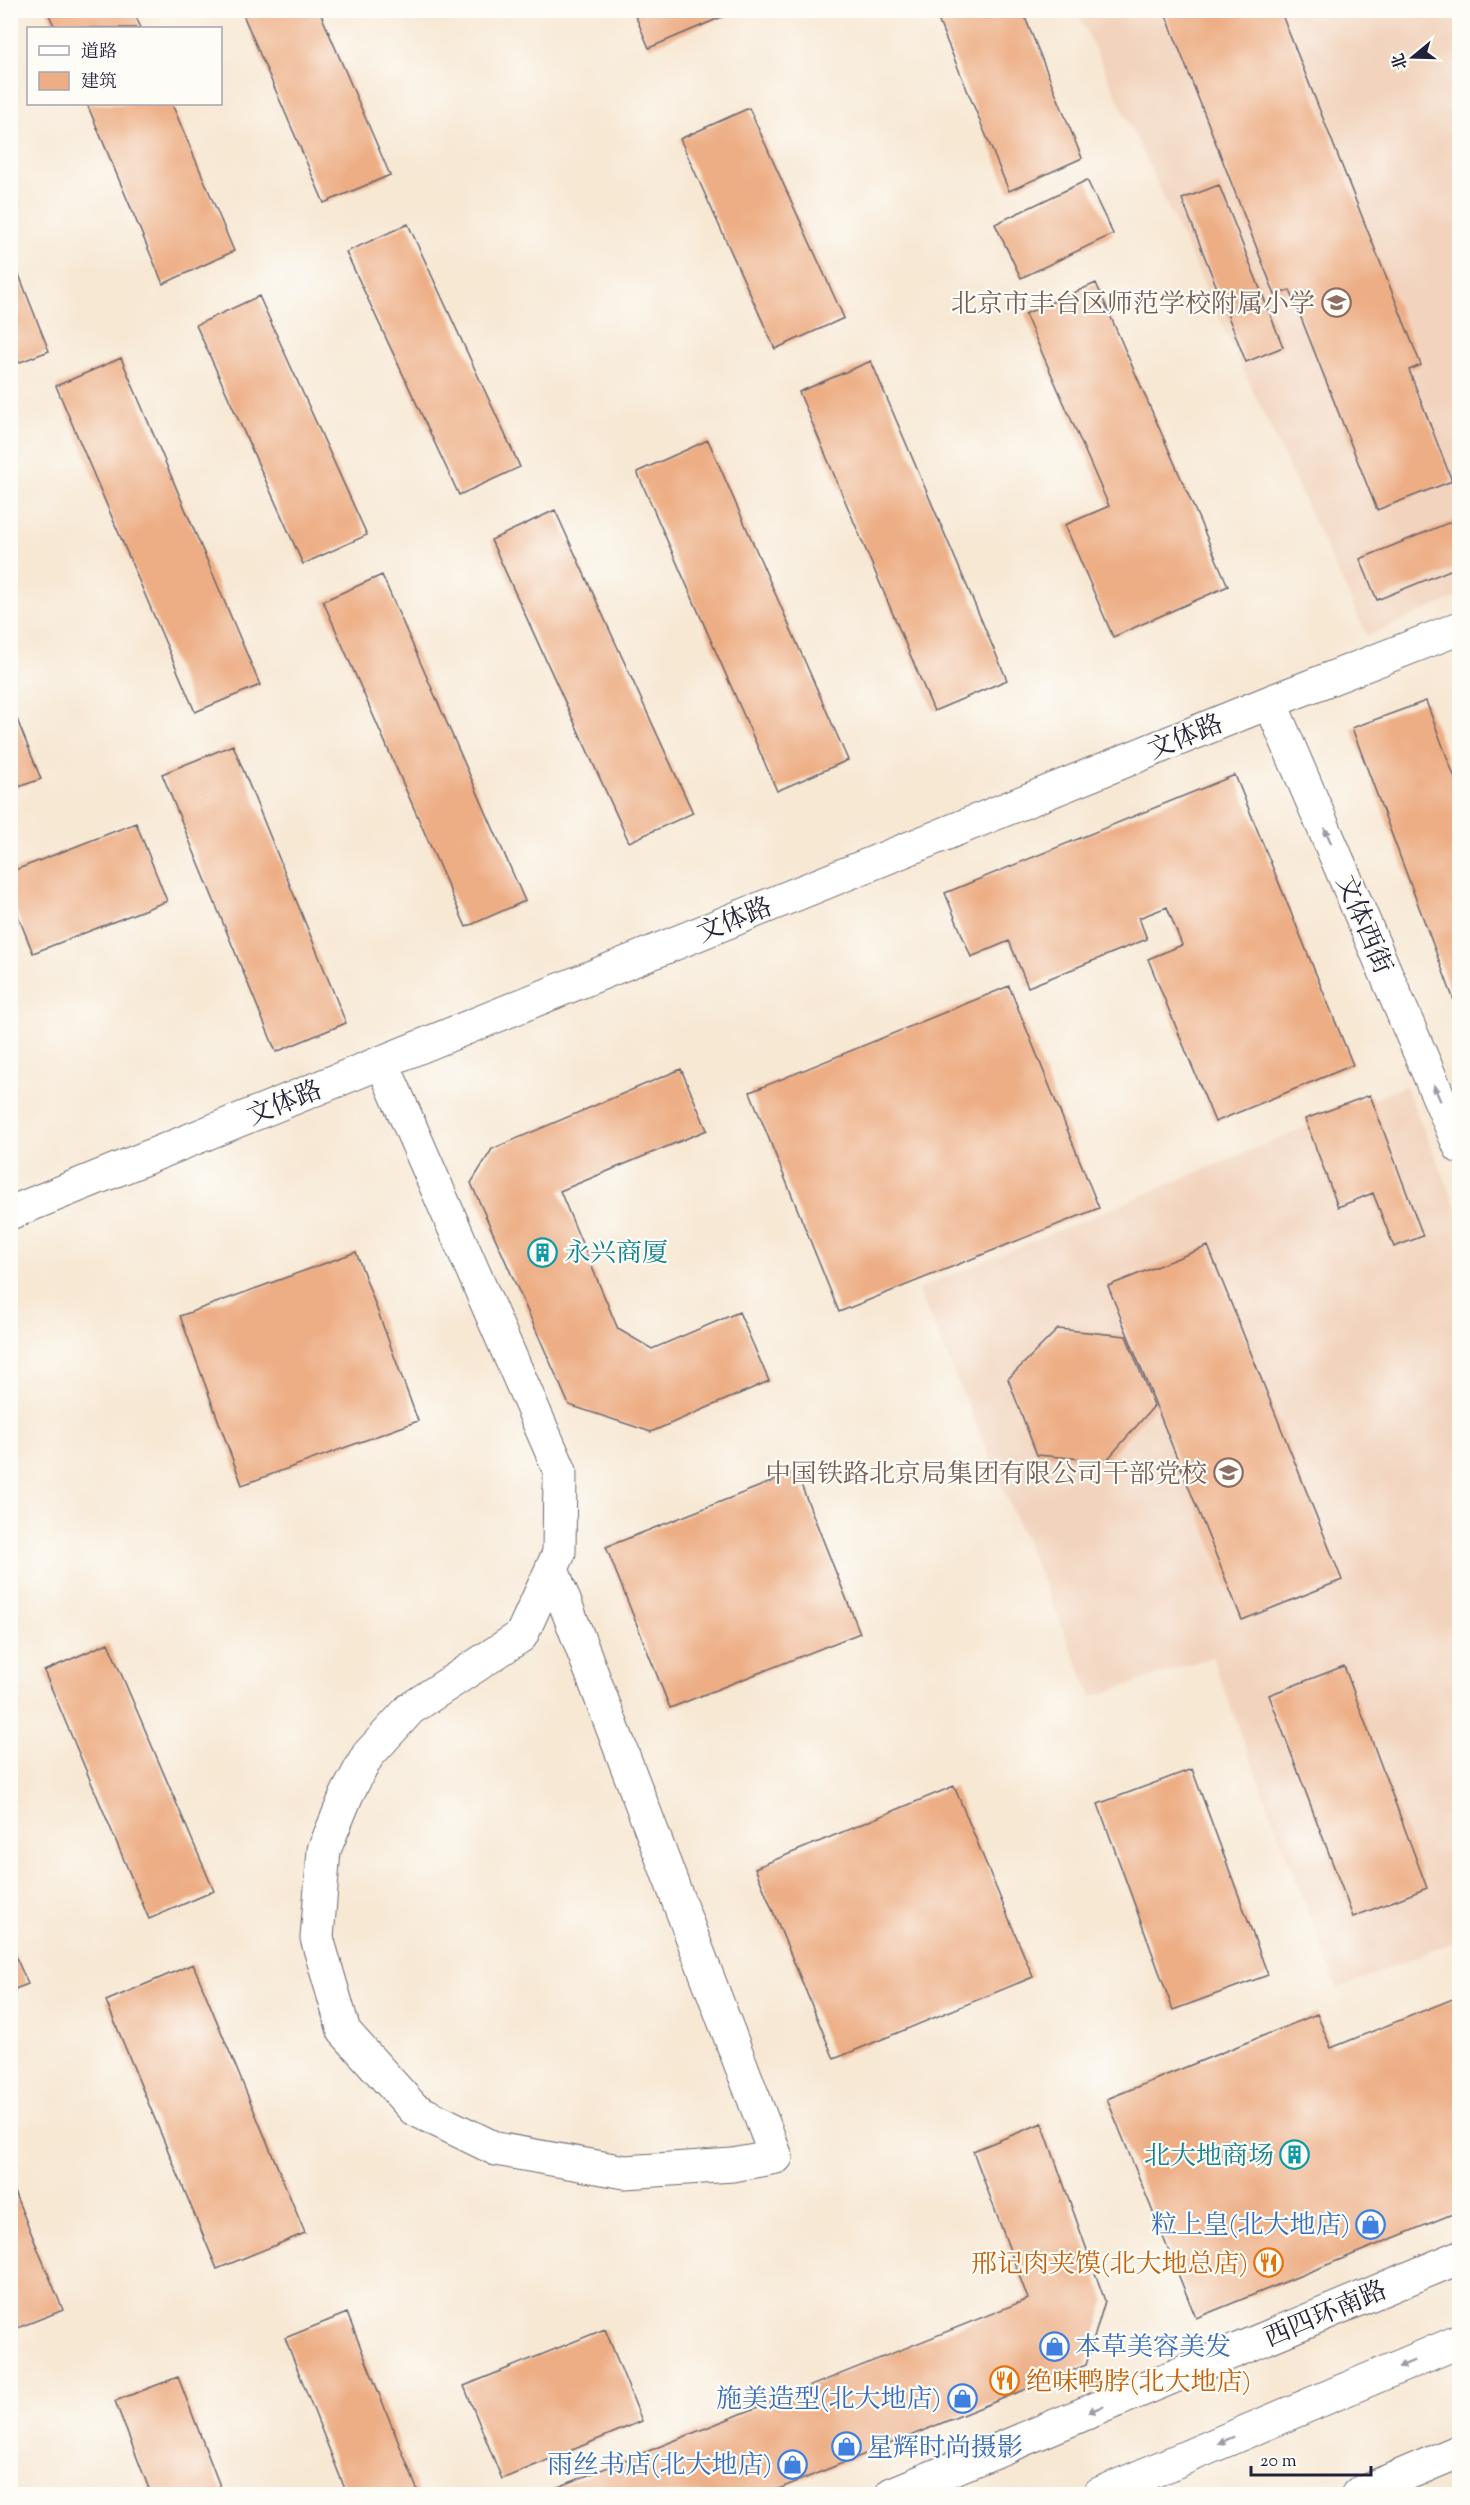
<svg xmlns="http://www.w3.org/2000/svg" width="1470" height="2505" font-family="'Sorts Mill Goudy','Noto Serif SC',serif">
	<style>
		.built { fill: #f2d4be }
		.building { fill: #edae85 }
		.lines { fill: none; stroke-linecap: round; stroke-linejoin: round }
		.minor-casing { stroke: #6d6771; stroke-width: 35 }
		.highway-casing { stroke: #6d6771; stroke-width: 35 }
		.minor { stroke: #fff; stroke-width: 33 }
		.highway { stroke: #fff; stroke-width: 33 }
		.oneway { fill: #9c9ca7 }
		.labels { text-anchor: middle; stroke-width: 4.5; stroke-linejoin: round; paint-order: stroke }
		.education-label { font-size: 26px; fill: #785e54; stroke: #fdfcf7; text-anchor: end }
		.street-label { font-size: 26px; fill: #22223b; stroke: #fdfcf7 }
		.culture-label { font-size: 26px; fill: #0d838f; stroke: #fdfcf7; text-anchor: start }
		.shop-label { font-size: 26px; fill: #366cbe; stroke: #fdfcf7; text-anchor: end }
		.food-label { font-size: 26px; fill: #c56008; stroke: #fdfcf7; text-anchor: end }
	</style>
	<rect width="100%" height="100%" fill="#fdfcf7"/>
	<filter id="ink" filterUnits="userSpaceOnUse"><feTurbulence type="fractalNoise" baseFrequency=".0167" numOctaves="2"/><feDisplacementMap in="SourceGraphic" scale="12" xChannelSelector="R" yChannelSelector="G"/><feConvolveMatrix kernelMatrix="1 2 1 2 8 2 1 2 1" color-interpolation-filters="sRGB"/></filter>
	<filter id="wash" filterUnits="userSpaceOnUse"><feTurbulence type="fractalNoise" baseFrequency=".008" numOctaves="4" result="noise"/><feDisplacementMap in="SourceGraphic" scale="24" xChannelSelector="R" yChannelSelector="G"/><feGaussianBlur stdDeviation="1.35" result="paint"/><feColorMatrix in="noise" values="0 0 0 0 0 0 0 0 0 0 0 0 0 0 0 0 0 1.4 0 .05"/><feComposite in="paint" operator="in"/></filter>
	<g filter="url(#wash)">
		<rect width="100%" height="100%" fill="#f7e8d4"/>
		<!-- built -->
		<path class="built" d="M1077,11h382v585l-92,40z
			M1405,1086l54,126v728l-122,49 -125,-332 -120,40 -174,-408z"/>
		<g id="blocks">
			<!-- building -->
			<path class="building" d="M47,10h86l8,18h-86z
				M241,10h78l71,165 -66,28z
				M633,10h88l3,6 -75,32z
				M934,10h88l60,148 -73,33z
				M1164,10h116l141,355 -12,5 43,111 -75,29 -87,-220 -15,5z
				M87,104h85l62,147 -71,33z
				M749,108l95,210 -69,31 -95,-210z
				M1087,180l26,54 -92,44 -26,-54z
				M1219,185l64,162 -37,15 -64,-163z
				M408,224l112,243 -61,28 -113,-243z
				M10,252l39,99 -39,15z
				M1096,283l132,303 -115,51 -48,-112 44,-19 -84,-192z
				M259,296l108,239 -64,29 -107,-239z
				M121,358l139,327 -65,27 -139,-326z
				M871,361l136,319 -73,31 -135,-319z
				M708,440l140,320 -71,31 -140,-319z
				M555,510l138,303 -64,29 -138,-302z
				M1460,518v48l-83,34 -17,-41z
				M382,575l143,326 -59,26 -143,-326z
				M1426,701l34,91 -1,222 -107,-286z
				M10,702l31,77 -31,11z
				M233,745l113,278 -70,29 -114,-278z
				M1235,775l118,290 -138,57 -67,-163 34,-14 -15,-38 -28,11 8,21 -119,48 -19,-46 -38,16 -26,-64z
				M136,823l31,78 -134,52 -23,-57v-24z
				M1009,986l90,222 -260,104 -89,-220z
				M681,1069l26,61 -147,61 58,138 34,20 87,-37 30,69 -118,51 -82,-27 -98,-222 21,-34z
				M1370,1095l53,141 -29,11 -21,-54 -35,14 -33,-88z
				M1208,1246l134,334 -100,40 -134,-334z
				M356,1252l62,169 -176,64 -62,-169z
				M1058,1329l68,7 28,70 -48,55 -69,-6 -29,-76z
				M796,1472l64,161 -190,75 -64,-161z
				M108,1643l106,248 -65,28 -105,-248z
				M1344,1666l83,222 -74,29 -84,-222z
				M1192,1769l76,206 -95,35 -75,-206z
				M954,1786l79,191 -199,82 -79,-191z
				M10,1944l18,40 -18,7z
				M193,1964l112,269 -88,36 -111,-268z
				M1460,1996v215l-264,107 -89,-219 210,-85 14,34z
				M1042,2123l63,178 -19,64 -320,129h-225l487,-195 -55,-148z
				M10,2182l53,128 -53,21z
				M347,2313l72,181h-72l-62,-156z
				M605,2329l37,92 -140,58 -38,-93z
				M178,2377l45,117h-72l-36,-93z"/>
		</g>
	</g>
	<g filter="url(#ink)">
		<use href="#blocks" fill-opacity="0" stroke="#6d6771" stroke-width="1.5"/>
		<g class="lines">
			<defs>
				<path id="minor" d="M1270,702l190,445
					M382,1062l178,409 -1,82 -38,83 -111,73 -42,46 -21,39 -23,56 -7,88 27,93 70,78 82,40 129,23 108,-7 43,-8 -224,-588
					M10,1213l1260,-511 190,-74
					M892,2494l568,-237"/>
				<path id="highway" d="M1099,2494l361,-153
					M1358,2494l102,-43"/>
			</defs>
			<!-- minor casing -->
			<use href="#minor" class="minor-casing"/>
			<!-- highway casing -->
			<use href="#highway" class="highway-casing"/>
			<!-- minor -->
			<use href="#minor" class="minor"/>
			<!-- highway -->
			<use href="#highway" class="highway"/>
		</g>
		<!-- one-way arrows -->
		<defs><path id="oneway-solid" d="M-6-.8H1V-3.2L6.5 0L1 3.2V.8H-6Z" transform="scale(1.5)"/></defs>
		<g class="oneway">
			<use href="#oneway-solid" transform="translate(1328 836) rotate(-113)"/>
			<use href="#oneway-solid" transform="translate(1437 1093) rotate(-113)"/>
			<use href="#oneway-solid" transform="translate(1406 2364) rotate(157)"/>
			<use href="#oneway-solid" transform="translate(1096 2409) rotate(157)"/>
			<use href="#oneway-solid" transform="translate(1226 2440) rotate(157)"/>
		</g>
	</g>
	<!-- icons -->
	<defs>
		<symbol id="school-ring" viewBox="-11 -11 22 22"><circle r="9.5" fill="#fdfcf7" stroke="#8d6e63" stroke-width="1.5"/><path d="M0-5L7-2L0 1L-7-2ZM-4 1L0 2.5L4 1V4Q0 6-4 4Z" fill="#8d6e63"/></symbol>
		<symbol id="building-ring" viewBox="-11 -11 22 22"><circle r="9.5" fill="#fdfcf7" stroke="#0f9aa8" stroke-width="1.5"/><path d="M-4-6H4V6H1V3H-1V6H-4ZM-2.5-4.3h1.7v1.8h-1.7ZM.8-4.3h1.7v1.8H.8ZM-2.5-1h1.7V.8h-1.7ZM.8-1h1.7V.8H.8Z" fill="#0f9aa8"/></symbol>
		<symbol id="shop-ring" viewBox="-11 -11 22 22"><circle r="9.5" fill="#fdfcf7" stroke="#3f7fe0" stroke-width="1.5"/><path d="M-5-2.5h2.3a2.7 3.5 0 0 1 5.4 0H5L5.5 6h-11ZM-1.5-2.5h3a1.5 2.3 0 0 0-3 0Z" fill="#3f7fe0"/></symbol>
		<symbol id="restaurant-ring" viewBox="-11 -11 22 22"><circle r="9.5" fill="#fdfcf7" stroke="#e8710a" stroke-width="1.5"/><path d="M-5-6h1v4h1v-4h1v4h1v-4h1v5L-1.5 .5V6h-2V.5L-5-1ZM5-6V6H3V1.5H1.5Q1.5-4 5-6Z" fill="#e8710a"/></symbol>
	</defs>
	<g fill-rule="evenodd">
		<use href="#school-ring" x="1320" y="286" width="33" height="33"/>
		<use href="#building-ring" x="526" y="1236" width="33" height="33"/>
		<use href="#school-ring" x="1212" y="1456" width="33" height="33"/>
		<use href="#building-ring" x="1278" y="2138" width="33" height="33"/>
		<use href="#shop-ring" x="1354" y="2208" width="33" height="33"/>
		<use href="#restaurant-ring" x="1252" y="2246" width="33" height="33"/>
		<use href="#shop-ring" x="1038" y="2330" width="33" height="33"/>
		<use href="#restaurant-ring" x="988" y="2364" width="33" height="33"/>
		<use href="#shop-ring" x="946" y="2382" width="33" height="33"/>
		<use href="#shop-ring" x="830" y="2430" width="33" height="33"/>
		<use href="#shop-ring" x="776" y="2448" width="33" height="33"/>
	</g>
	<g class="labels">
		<!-- education labels -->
		<g class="education-label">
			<text x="1315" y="312">北京市丰台区师范学校附属小学</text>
			<text x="1207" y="1482">中国铁路北京局集团有限公司干部党校</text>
		</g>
		<!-- street labels -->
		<g class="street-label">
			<text transform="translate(1185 736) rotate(-22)" y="9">文体路</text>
			<text transform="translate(734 919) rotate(-22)" y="9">文体路</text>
			<text transform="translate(1365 924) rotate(67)" y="9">文体西街</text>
			<text transform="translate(284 1102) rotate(-22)" y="9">文体路</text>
			<text transform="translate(1325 2313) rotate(-23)" y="9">西四环南路</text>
		</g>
		<!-- culture labels -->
		<g class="culture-label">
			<text x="564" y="1261">永兴商厦</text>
			<text x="1274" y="2164" text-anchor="end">北大地商场</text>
		</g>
		<!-- shop labels -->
		<g class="shop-label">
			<text x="1350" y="2233">粒上皇(北大地店)</text>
			<text x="1075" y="2355" text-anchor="start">本草美容美发</text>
			<text x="941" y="2407">施美造型(北大地店)</text>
			<text x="867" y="2456" text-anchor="start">星辉时尚摄影</text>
			<text x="772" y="2473">雨丝书店(北大地店)</text>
		</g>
		<!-- food labels -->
		<g class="food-label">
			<text x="1248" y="2272">邢记肉夹馍(北大地总店)</text>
			<text x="1026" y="2390" text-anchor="start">绝味鸭脖(北大地店)</text>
		</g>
	</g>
	<!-- margin -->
	<rect width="1470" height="2505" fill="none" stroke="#fdfcf7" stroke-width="36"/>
	<!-- legend -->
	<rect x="27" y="27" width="195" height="78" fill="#fdfcf7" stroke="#a5a5ac" stroke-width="1.5"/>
	<rect x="39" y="46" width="30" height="9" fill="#ffffff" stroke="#a5a5ac" stroke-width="1.5"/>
	<text x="81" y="57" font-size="18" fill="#22223b">道路</text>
	<rect x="39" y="72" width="30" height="18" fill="#edae85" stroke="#a5a5ac" stroke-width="1.5"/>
	<text x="81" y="87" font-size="18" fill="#22223b">建筑</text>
	<!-- north arrow -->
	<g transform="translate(1413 57) rotate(251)" stroke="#fdfcf7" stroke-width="4.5" paint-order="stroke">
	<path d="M0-4.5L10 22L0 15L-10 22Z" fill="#22223b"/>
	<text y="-9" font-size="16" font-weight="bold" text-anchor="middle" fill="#22223b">北</text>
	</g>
	<!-- scale -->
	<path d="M1251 2466v9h120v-9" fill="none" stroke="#22223b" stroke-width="3"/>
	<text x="1260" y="2466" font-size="18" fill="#22223b" stroke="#fdfcf7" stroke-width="4.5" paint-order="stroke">20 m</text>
</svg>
